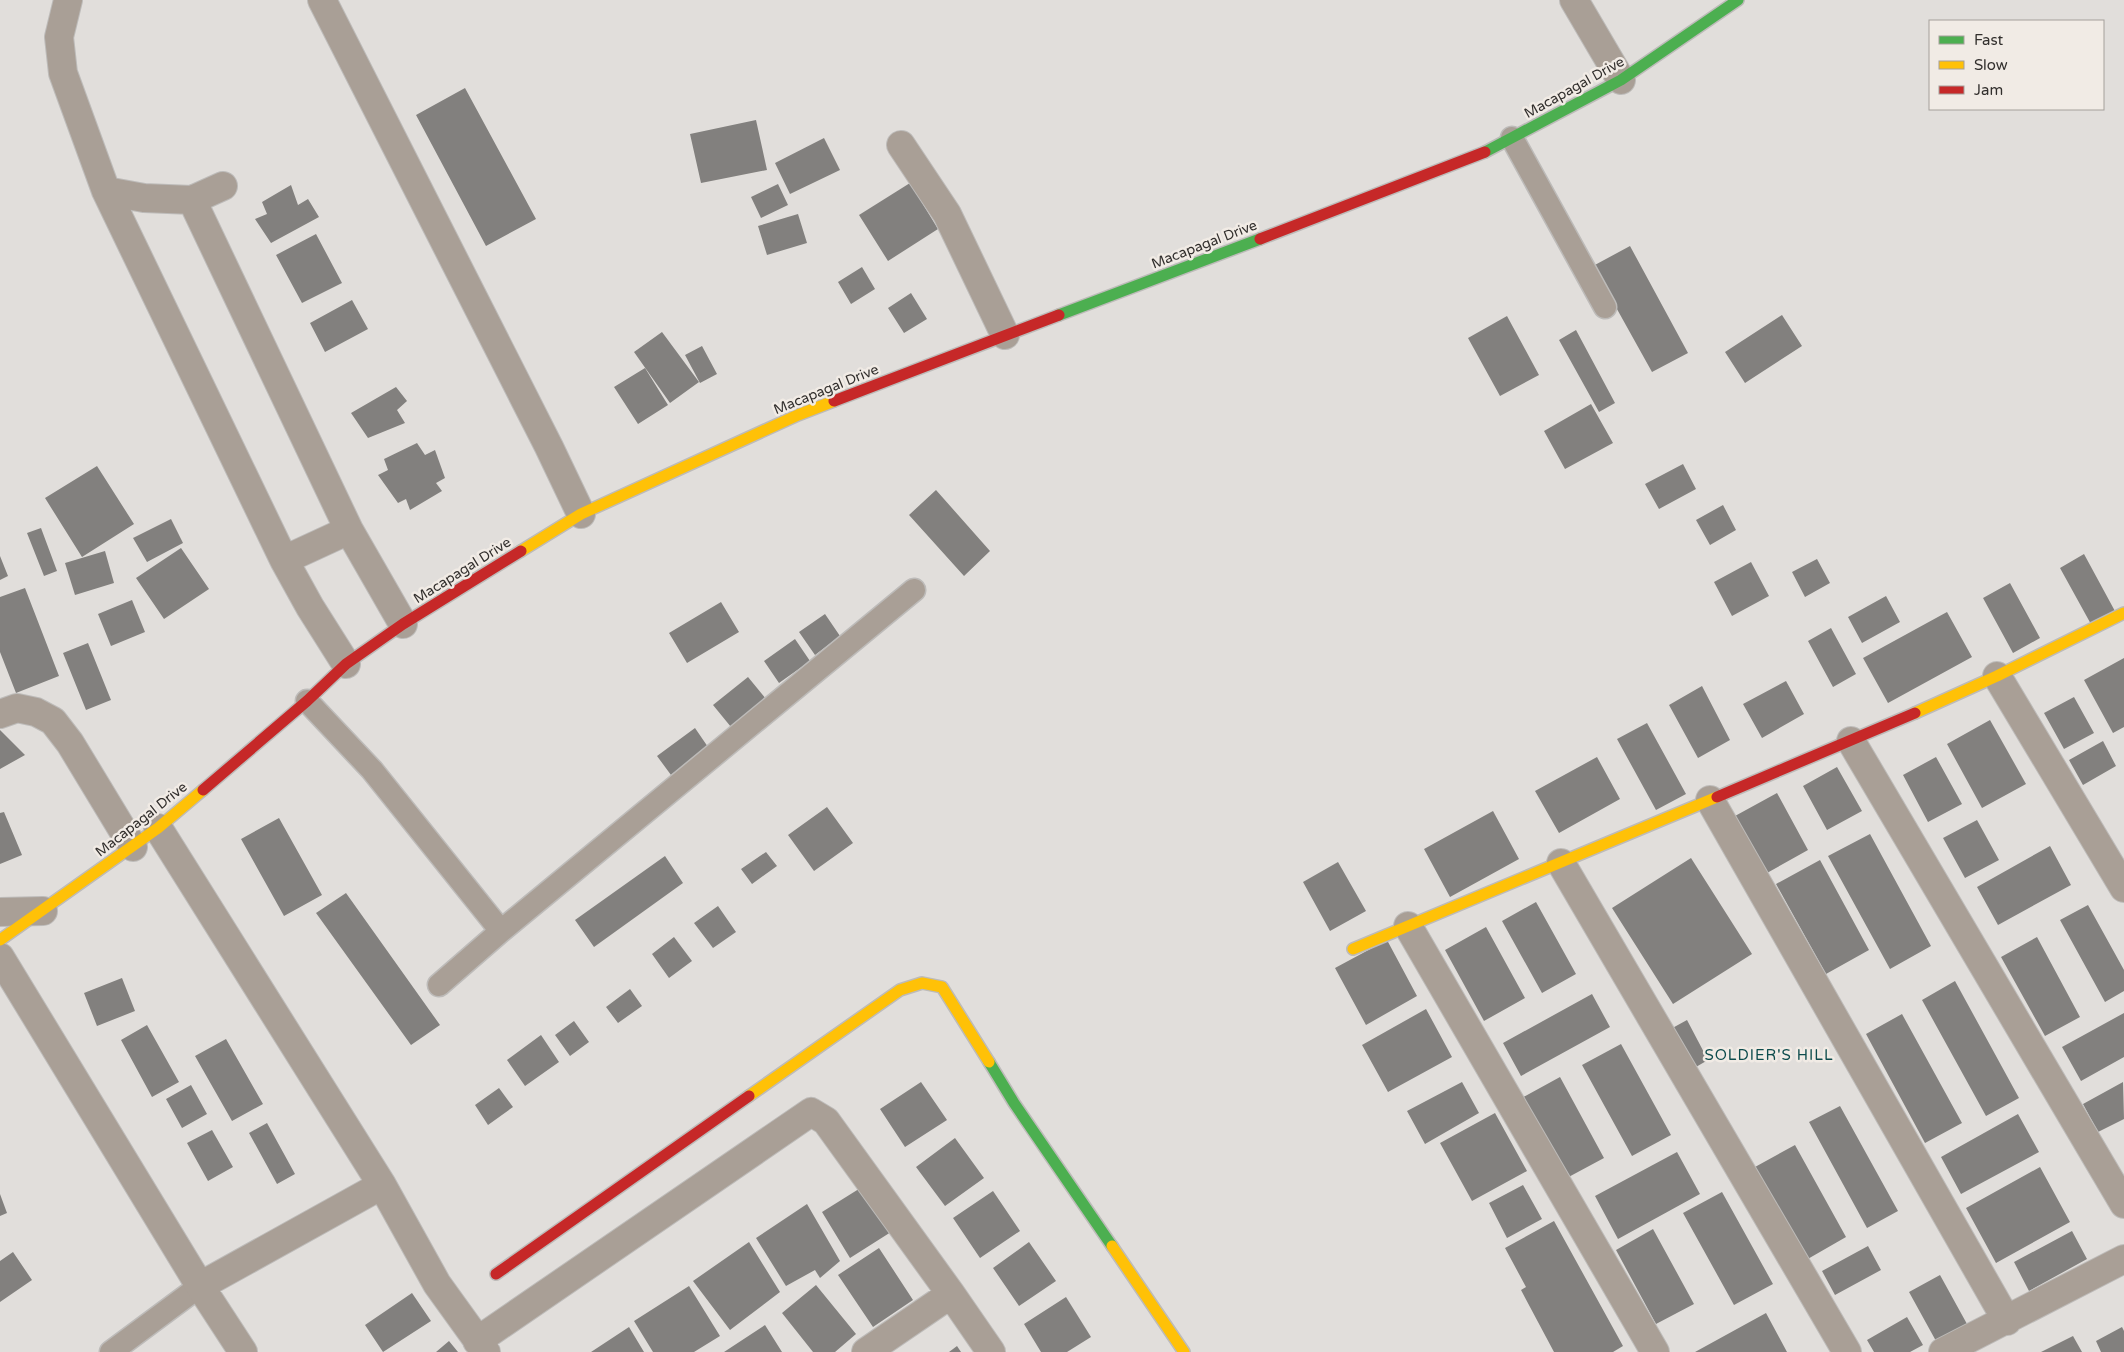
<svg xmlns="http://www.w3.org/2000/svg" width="2124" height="1352" font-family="'Varela Round',sans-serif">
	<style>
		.building { fill: #82807e }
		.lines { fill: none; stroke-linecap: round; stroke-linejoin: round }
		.lane-casing { stroke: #bdbbb9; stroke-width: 25 }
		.street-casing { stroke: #bdbbb9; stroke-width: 30 }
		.fast-casing { stroke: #bdbbb9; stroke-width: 14 }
		.slow-casing { stroke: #bdbbb9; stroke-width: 14 }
		.jam-casing { stroke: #bdbbb9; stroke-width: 14 }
		.lane { stroke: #a99f96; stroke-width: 22 }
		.street { stroke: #a99f96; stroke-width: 28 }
		.fast { stroke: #4caf50; stroke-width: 11 }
		.slow { stroke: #ffc107; stroke-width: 11 }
		.jam { stroke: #c62828; stroke-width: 11 }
		.labels { text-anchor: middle; stroke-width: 5; stroke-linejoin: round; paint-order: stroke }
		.street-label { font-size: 14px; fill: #322f2d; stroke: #f1ebe5 }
		.neighbourhood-label { font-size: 15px; letter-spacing: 1px; fill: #0d4c4d; stroke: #f1ebe5 }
	</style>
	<rect width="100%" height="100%" fill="#e1dedb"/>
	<!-- building -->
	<path class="building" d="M465,88l71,131 -50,27 -70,-131z
		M756,120l11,50 -66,13 -11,-49z
		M824,138l16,32 -50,24 -15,-31z
		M910,183l28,46 -50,32 -29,-46z
		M778,184l10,21 -27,13 -10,-21z
		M291,185l7,20 10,-6 11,18 -48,26 -16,-24 12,-5 -5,-12z
		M798,214l9,29 -40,12 -9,-29z
		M316,234l26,49 -40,20 -26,-48z
		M1630,246l58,107 -36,19 -59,-106z
		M862,267l13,22 -24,15 -13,-22z
		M911,293l16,26 -23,14 -16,-25z
		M352,300l16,29 -43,23 -15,-29z
		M1782,315l20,31 -57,37 -20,-31z
		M1507,316l32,59 -39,21 -32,-58z
		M1576,330l39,73 -16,9 -40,-72z
		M662,332l37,50 -29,21 -36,-51z
		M702,346l15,28 -17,9 -15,-28z
		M645,368l23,37 -30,19 -24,-37z
		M396,387l11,14 -10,9 8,13 -37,15 -17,-25z
		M1591,404l22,39 -48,26 -21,-38z
		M417,443l8,12 10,-5 10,28 -9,5 6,8 -32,19 -4,-11 -8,4 -20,-28 10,-5 -4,-11z
		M1683,464l13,25 -37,20 -14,-25z
		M97,466l37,58 -52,33 -37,-59z
		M936,490l54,61 -26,25 -55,-61z
		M1723,505l13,25 -26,15 -14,-25z
		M171,519l12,24 -36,19 -14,-24z
		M41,528l16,43 -13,5 -17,-43z
		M181,548l28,41 -45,30 -28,-41z
		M105,551l9,32 -39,12 -10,-32z
		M2084,554l32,59 -24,13 -32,-58z
		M0,556l8,20 -8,4z
		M1817,559l13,24 -25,14 -13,-25z
		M1751,562l18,34 -37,20 -18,-34z
		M2010,583l30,55 -27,15 -30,-55z
		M25,588l34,88 -43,17 -16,-41v-55z
		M1886,596l14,26 -38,21 -14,-26z
		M132,600l13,32 -34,14 -13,-32z
		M721,602l18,30 -52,31 -18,-30z
		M1947,612l25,45 -84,46 -25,-45z
		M825,614l15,22 -25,19 -16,-23z
		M1831,628l25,46 -23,13 -25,-46z
		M795,639l15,22 -31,22 -15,-22z
		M88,643l23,57 -25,10 -23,-57z
		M2124,658v69l-11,6 -29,-53z
		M748,677l18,22 -35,28 -18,-22z
		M1786,681l18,33 -42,24 -19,-34z
		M1702,686l28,54 -32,18 -29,-53z
		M2074,697l20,36 -30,16 -20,-36z
		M1990,720l36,64 -44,24 -35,-64z
		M1647,723l39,71 -30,16 -39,-71z
		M695,728l13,19 -37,28 -14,-19z
		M0,730l25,25 -25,14z
		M2103,741l13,25 -33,19 -14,-25z
		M1597,757l23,42 -61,34 -24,-42z
		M1936,757l26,47 -34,18 -25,-47z
		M1837,767l25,44 -35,19 -24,-44z
		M1777,793l31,57 -41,23 -32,-57z
		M827,807l26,36 -39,28 -26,-36z
		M1493,811l26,48 -69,38 -26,-48z
		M4,812l18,43 -22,9v-51z
		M279,818l43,77 -38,21 -43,-77z
		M1977,820l22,40 -34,18 -22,-40z
		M1870,834l61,112 -41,23 -62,-113z
		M2050,846l21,39 -73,40 -21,-38z
		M766,852l11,14 -25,18 -11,-15z
		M665,856l18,27 -89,64 -19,-27z
		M1691,858l61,96 -79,50 -61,-96z
		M1820,860l49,90 -43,24 -50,-90z
		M1338,862l28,49 -36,20 -27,-49z
		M346,893l94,132 -29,20 -95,-132z
		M1536,902l40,72 -34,19 -40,-72z
		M2088,905l36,65v21l-19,11 -45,-82z
		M718,906l18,26 -23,16 -19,-25z
		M1486,927l39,71 -41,23 -39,-71z
		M674,937l18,24 -23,17 -17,-24z
		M2037,937l43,80 -35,19 -44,-79z
		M1387,940l30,56 -51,29 -31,-57z
		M122,978l13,33 -38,15 -13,-33z
		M1955,981l64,117 -33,18 -64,-116z
		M630,989l12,17 -24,17 -12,-16z
		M1592,994l18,33 -89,49 -18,-33z
		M1426,1009l26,48 -64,35 -26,-47z
		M2124,1013v44l-43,24 -19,-34z
		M1902,1014l60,109 -37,20 -59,-109z
		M1687,1020l21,40 -19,11 -22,-40z
		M574,1021l15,21 -19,14 -15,-21z
		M147,1025l32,57 -27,15 -31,-57z
		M541,1035l18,27 -34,24 -18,-26z
		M226,1039l37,65 -31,17 -37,-65z
		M1621,1044l50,91 -39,21 -50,-91z
		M1560,1077l44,81 -41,22 -45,-80z
		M921,1082l26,38 -42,27 -25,-38z
		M1462,1082l17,31 -54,31 -18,-33z
		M2123,1082l1,37 -26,13 -15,-28z
		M191,1085l16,29 -25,14 -16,-29z
		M499,1088l14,19 -25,18 -13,-20z
		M1840,1106l58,105 -31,17 -58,-106z
		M1495,1113l32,58 -55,30 -32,-58z
		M2018,1114l21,38 -78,42 -20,-37z
		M267,1123l28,51 -18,10 -28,-51z
		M212,1130l21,37 -25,14 -21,-38z
		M955,1138l29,40 -39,28 -29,-39z
		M1795,1145l51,92 -40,23 -51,-93z
		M1677,1152l23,42 -82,45 -23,-43z
		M2040,1167l30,55 -74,41 -30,-55z
		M1523,1185l19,34 -35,19 -18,-35z
		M862,1187l29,45 -41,26 -28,-46z
		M993,1191l27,40 -40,27 -27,-40z
		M1722,1192l51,92 -39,21 -51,-92z
		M0,1194l7,19 -7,3z
		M807,1204l33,57 -20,17 -5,-8 -29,16 -30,-48z
		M1554,1221l69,125 -10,6h-59l-33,-62 5,-3 -21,-39z
		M1653,1229l41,75 -38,20 -40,-74z
		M2072,1231l15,28 -58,32 -15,-29z
		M749,1242l31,50 -50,38 -37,-49z
		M1029,1242l27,39 -37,25 -26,-38z
		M1868,1246l13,24 -46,25 -13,-24z
		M879,1248l34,52 -40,27 -35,-52z
		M13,1252l19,28 -32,22v-41z
		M1940,1275l27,49 -31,17 -27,-49z
		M816,1285l40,49 -21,18h-22l-31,-39z
		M689,1286l31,50 -26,16h-41l-19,-31z
		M412,1293l19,28 -48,31 -18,-27z
		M1066,1297l25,40 -24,15h-26l-17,-28z
		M1766,1313l21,39h-92z
		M1907,1317l16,28 -13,7h-36l-7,-12z
		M765,1325l17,27h-58z
		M629,1327l15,25h-53z
		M2122,1327l2,4v21h-23l-5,-11z
		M2073,1336l9,16h-41z
		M449,1341l9,11h-22z
		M957,1346l4,6h-12z"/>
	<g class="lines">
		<defs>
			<path id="lane" d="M1512,138l93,169
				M307,701l65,69 129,161
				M439,985l62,-54 413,-341
				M111,1352l89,-66"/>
			<path id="street" d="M68,0l-9,37 4,36 43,118 178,369 26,47 36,57
				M322,0l227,447 32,67
				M1574,0l47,80
				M901,145l46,69 58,121
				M106,191l38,7 48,2 31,-14
				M192,200l157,330 54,94
				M284,560l65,-30
				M1997,676l127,212
				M0,714l17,-6 19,4 17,9 17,22 63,104
				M1851,741l273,463
				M1710,800l297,521
				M158,828l224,357 55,99 49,68
				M1561,863l286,489
				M0,912l43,-1
				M1408,926l247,426
				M0,957l200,329 43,66
				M200,1286l182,-101
				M477,1341l334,-229 15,9 125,173 40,58
				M866,1352l85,-58
				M1943,1352l181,-93"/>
			<path id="fast" d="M1485,152l136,-72 117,-80
				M1059,315l201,-76
				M989,1062l25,41 98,143"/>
			<path id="slow" d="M521,551l60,-37 217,-99 36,-14
				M1915,713l82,-37 127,-63
				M0,940l158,-112 45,-38
				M1353,949l364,-152
				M749,1096l151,-106 22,-7 20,4 47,75
				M1112,1246l72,106"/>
			<path id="jam" d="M1260,239l225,-87
				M834,401l225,-86
				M203,790l104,-89 39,-37 57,-40 118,-73
				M1717,797l198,-84
				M496,1274l253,-178"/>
		</defs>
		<!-- lane casing -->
		<use href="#lane" class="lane-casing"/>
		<!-- street casing -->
		<use href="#street" class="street-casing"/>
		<!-- fast casing -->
		<use href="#fast" class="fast-casing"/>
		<!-- slow casing -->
		<use href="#slow" class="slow-casing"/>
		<!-- jam casing -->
		<use href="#jam" class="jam-casing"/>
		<!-- lane -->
		<use href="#lane" class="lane"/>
		<!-- street -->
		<use href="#street" class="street"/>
		<!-- fast -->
		<use href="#fast" class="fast"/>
		<!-- slow -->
		<use href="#slow" class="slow"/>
		<!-- jam -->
		<use href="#jam" class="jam"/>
	</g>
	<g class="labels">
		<!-- street labels -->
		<g class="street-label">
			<text transform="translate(1574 87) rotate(-29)" y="5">Macapagal Drive</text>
			<text transform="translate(1204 244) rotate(-21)" y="5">Macapagal Drive</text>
			<text transform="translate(826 389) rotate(-22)" y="5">Macapagal Drive</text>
			<text transform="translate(462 570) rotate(-32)" y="5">Macapagal Drive</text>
			<text transform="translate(141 819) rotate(-38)" y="5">Macapagal Drive</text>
		</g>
		<!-- neighbourhood labels -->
		<g class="neighbourhood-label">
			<text x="1769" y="1060">SOLDIER'S HILL</text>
		</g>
	</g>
	<!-- legend -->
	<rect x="1929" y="20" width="175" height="90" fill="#f1ebe5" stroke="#a5a09b"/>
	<rect x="1939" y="36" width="25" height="8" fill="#4caf50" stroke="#a5a09b"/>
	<text x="1974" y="45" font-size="15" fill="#322f2d">Fast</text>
	<rect x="1939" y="61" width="25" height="8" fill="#ffc107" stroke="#a5a09b"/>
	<text x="1974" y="70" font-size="15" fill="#322f2d">Slow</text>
	<rect x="1939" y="86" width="25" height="8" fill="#c62828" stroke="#a5a09b"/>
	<text x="1974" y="95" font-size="15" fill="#322f2d">Jam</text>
</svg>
